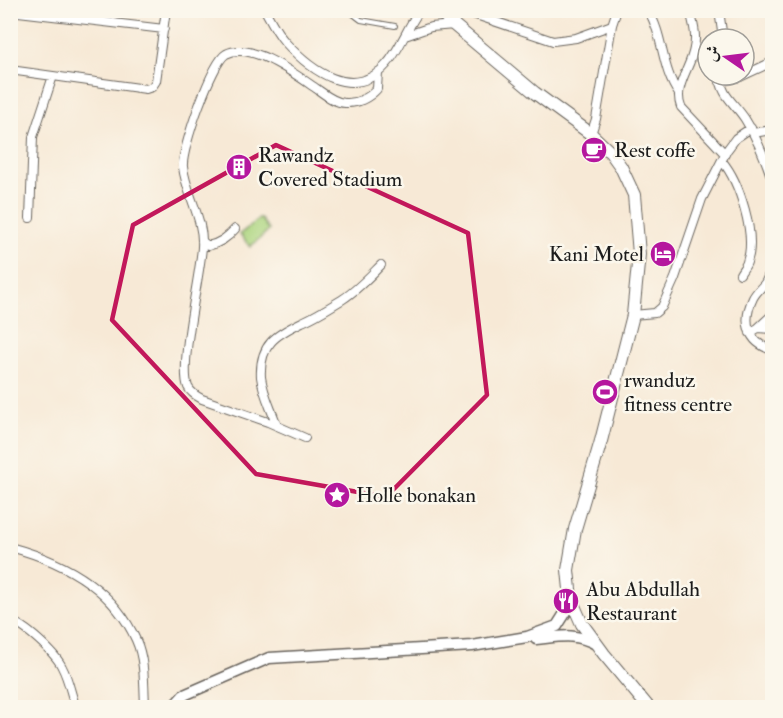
<svg xmlns="http://www.w3.org/2000/svg" width="783" height="718" font-family="'IM FELL Double Pica',Amiri,serif">
	<style>
		.green { fill: #add580; stroke: #64784e; stroke-width: 1.5 }
		.lines { fill: none; stroke-linecap: round; stroke-linejoin: round }
		.lane-casing { stroke: #69645d; stroke-width: 6 }
		.street-casing { stroke: #69645d; stroke-width: 10 }
		.secondary-casing { stroke: #69645d; stroke-width: 13 }
		.primary-casing { stroke: #69645d; stroke-width: 14 }
		.lane { stroke: #fff; stroke-width: 4 }
		.street { stroke: #fff; stroke-width: 8 }
		.secondary { stroke: #fff; stroke-width: 10 }
		.primary { stroke: #fff; stroke-width: 12 }
		.marked { fill: none; stroke: #c2185b; stroke-width: 4.5; stroke-linejoin: round }
		.labels { text-anchor: middle; stroke-width: 5; stroke-linejoin: round; paint-order: stroke }
		.poi-label { font-size: 21px; fill: #1c1c1c; stroke: #fbf7ec; text-anchor: start }
	</style>
	<rect width="100%" height="100%" fill="#fbf7ec"/>
	<filter id="ink" filterUnits="userSpaceOnUse"><feTurbulence type="fractalNoise" baseFrequency=".0167" numOctaves="2"/><feDisplacementMap in="SourceGraphic" scale="12" xChannelSelector="R" yChannelSelector="G"/><feConvolveMatrix kernelMatrix="1 2 1 2 8 2 1 2 1" color-interpolation-filters="sRGB"/></filter>
	<filter id="wash" filterUnits="userSpaceOnUse"><feTurbulence type="fractalNoise" baseFrequency=".008" numOctaves="4" result="noise"/><feDisplacementMap in="SourceGraphic" scale="24" xChannelSelector="R" yChannelSelector="G"/><feGaussianBlur stdDeviation="1.35" result="paint"/><feColorMatrix in="noise" values="0 0 0 0 0 0 0 0 0 0 0 0 0 0 0 0 0 1.4 0 .05"/><feComposite in="paint" operator="in"/></filter>
	<g filter="url(#wash)">
		<rect width="100%" height="100%" fill="#f7e9d6"/>
		<!-- green -->
		<path class="green" d="M260,218l9,12 -19,17 -10,-13z"/>
	</g>
	<g filter="url(#ink)">
		<g class="lines">
			<defs>
				<path id="lane" d="M348,10l13,10 34,6"/>
				<path id="street" d="M265,10c6,11 12,23 20,32 26,29 68,60 101,23 14,-15 21,-38 34,-55
					M472,10l1,4 80,27 23,-3 36,-13
					M648,10c16,26 13,59 31,84
					M690,10c3,13 7,25 4,38 -3,20 -21,38 -13,59l44,47
					M719,10l4,29
					M10,11l154,18
					M405,36l26,-9 23,-2
					M10,70l136,19 6,-2 4,-6 10,-71
					M720,75c1,21 14,27 25,44 12,19 20,39 27,60
					M720,82l20,-5 32,-15
					M753,133l19,-3
					M591,134l5,-15 16,-94 5,-15
					M722,161c17,20 35,74 25,101 -1,4 -5,8 -7,12
					M30,218l3,-81 20,-61
					M202,241l6,5c12,-3 19,-8 27,-17
					M772,266c-2,5 -4,12 -7,17 -4,5 -9,9 -12,15 -11,23 -6,44 19,52
					M633,315l22,-2 7,-6 13,-29 27,-79 25,-49 9,-12 15,-10
					M758,328l14,-13
					M750,333l8,-5 14,1
					M277,426c-5,-16 -14,-32 -16,-49 -2,-33 16,-43 41,-55 14,-6 28,-15 41,-23 14,-9 26,-22 38,-34
					M305,438l-37,-16 -66,-23c-6,-3 -11,-6 -14,-12 -9,-23 12,-110 14,-140 2,-28 -16,-53 -19,-80 -2,-17 29,-105 43,-113 26,-13 70,21 91,35 7,5 18,14 28,14 12,1 24,-5 32,-14l1,-17
					M10,547c52,14 103,41 126,93 9,20 8,45 9,68
					M10,621c15,4 46,33 52,46 7,13 9,28 14,41"/>
				<path id="secondary" d="M536,639c22,-2 39,-7 60,5
					M172,708l12,-13 85,-37 203,-12 55,-9 30,-11 12,-19 2,-8"/>
				<path id="primary" d="M439,10l15,15 81,68 56,41 20,19 10,14 13,28 5,59 -6,61 -32,126 -26,88 -7,41 3,29 11,25 22,30 45,54"/>
			</defs>
			<!-- lane casing -->
			<use href="#lane" class="lane-casing"/>
			<!-- street casing -->
			<use href="#street" class="street-casing"/>
			<!-- secondary casing -->
			<use href="#secondary" class="secondary-casing"/>
			<!-- primary casing -->
			<use href="#primary" class="primary-casing"/>
			<!-- lane -->
			<use href="#lane" class="lane"/>
			<!-- street -->
			<use href="#street" class="street"/>
			<!-- secondary -->
			<use href="#secondary" class="secondary"/>
			<!-- primary -->
			<use href="#primary" class="primary"/>
		</g>
	</g>
	<!-- marked area -->
	<path class="marked" d="M276,145l192,88 19,162 -101,102 -130,-23 -144,-154 21,-95z"/>
	<!-- icons -->
	<defs>
		<symbol id="cafe-disc" viewBox="-11 -11 22 22"><circle r="9.5" fill="#b5179e" stroke="#fbf7ec"/><path d="M-5.5-4.5H6V0H3Q3 3.5 0 3.5H-2.5Q-5.5 3.5-5.5 0ZM3-3.2v2h1.7v-2ZM-6 4.5H4V6H-6Z" fill="#fff"/></symbol>
		<symbol id="building-disc" viewBox="-11 -11 22 22"><circle r="9.5" fill="#b5179e" stroke="#fbf7ec"/><path d="M-4-6H4V6H1V3H-1V6H-4ZM-2.5-4.3h1.7v1.8h-1.7ZM.8-4.3h1.7v1.8H.8ZM-2.5-1h1.7V.8h-1.7ZM.8-1h1.7V.8H.8Z" fill="#fff"/></symbol>
		<symbol id="hotel-disc" viewBox="-11 -11 22 22"><circle r="9.5" fill="#b5179e" stroke="#fbf7ec"/><path d="M-6-4.5h1.5V1H6V5H4.5V3h-9V5H-6ZM-4 0a1.8 1.8 0 1 1 3.6 0ZM.5 0V-2.5h3Q6-2.5 6 0Z" fill="#fff"/></symbol>
		<symbol id="stadium-disc" viewBox="-11 -11 22 22"><circle r="9.5" fill="#b5179e" stroke="#fbf7ec"/><path d="M0-5a6.5 5 0 1 0 0 10a6.5 5 0 1 0 0-10ZM-3.5-1.8h7v3.6h-7Z" fill="#fff"/></symbol>
		<symbol id="sight-disc" viewBox="-11 -11 22 22"><circle r="9.5" fill="#b5179e" stroke="#fbf7ec"/><path d="M0-6L1.8-2.2L6-1.7L2.9 1.2L3.7 5.4L0 3.3L-3.7 5.4L-2.9 1.2L-6-1.7L-1.8-2.2Z" fill="#fff"/></symbol>
		<symbol id="restaurant-disc" viewBox="-11 -11 22 22"><circle r="9.5" fill="#b5179e" stroke="#fbf7ec"/><path d="M-5-6h1v4h1v-4h1v4h1v-4h1v5L-1.5 .5V6h-2V.5L-5-1ZM5-6V6H3V1.5H1.5Q1.5-4 5-6Z" fill="#fff"/></symbol>
	</defs>
	<g fill-rule="evenodd">
		<use href="#cafe-disc" x="579" y="135" width="30" height="30"/>
		<use href="#building-disc" x="224" y="152" width="30" height="30"/>
		<use href="#hotel-disc" x="648" y="239" width="30" height="30"/>
		<use href="#stadium-disc" x="590" y="377" width="30" height="30"/>
		<use href="#sight-disc" x="322" y="480" width="30" height="30"/>
		<use href="#restaurant-disc" x="551" y="586" width="30" height="30"/>
	</g>
	<g class="labels">
		<!-- poi labels -->
		<g class="poi-label">
			<text x="614" y="157">Rest coffe</text>
			<text x="258" y="162">Rawandz<tspan x="258" dy="24">Covered Stadium</tspan></text>
			<text x="644" y="261" text-anchor="end">Kani Motel</text>
			<text x="624" y="387">rwanduz<tspan x="624" dy="24">fitness centre</tspan></text>
			<text x="356" y="502">Holle bonakan</text>
			<text x="586" y="596">Abu Abdullah<tspan x="586" dy="24">Restaurant</tspan></text>
		</g>
	</g>
	<!-- margin -->
	<rect width="783" height="718" fill="none" stroke="#fbf7ec" stroke-width="36"/>
	<!-- north arrow -->
	<g transform="translate(726 57) rotate(284)"><circle r="28" fill="#fbf7ec" stroke="#a29f99" stroke-width="1.5"/>
	<path d="M0-4.5L10 22L0 15L-10 22Z" fill="#b5179e"/>
	<text y="-9" font-size="16" font-weight="bold" text-anchor="middle" fill="#1c1c1c">ش</text>
	</g>
</svg>
